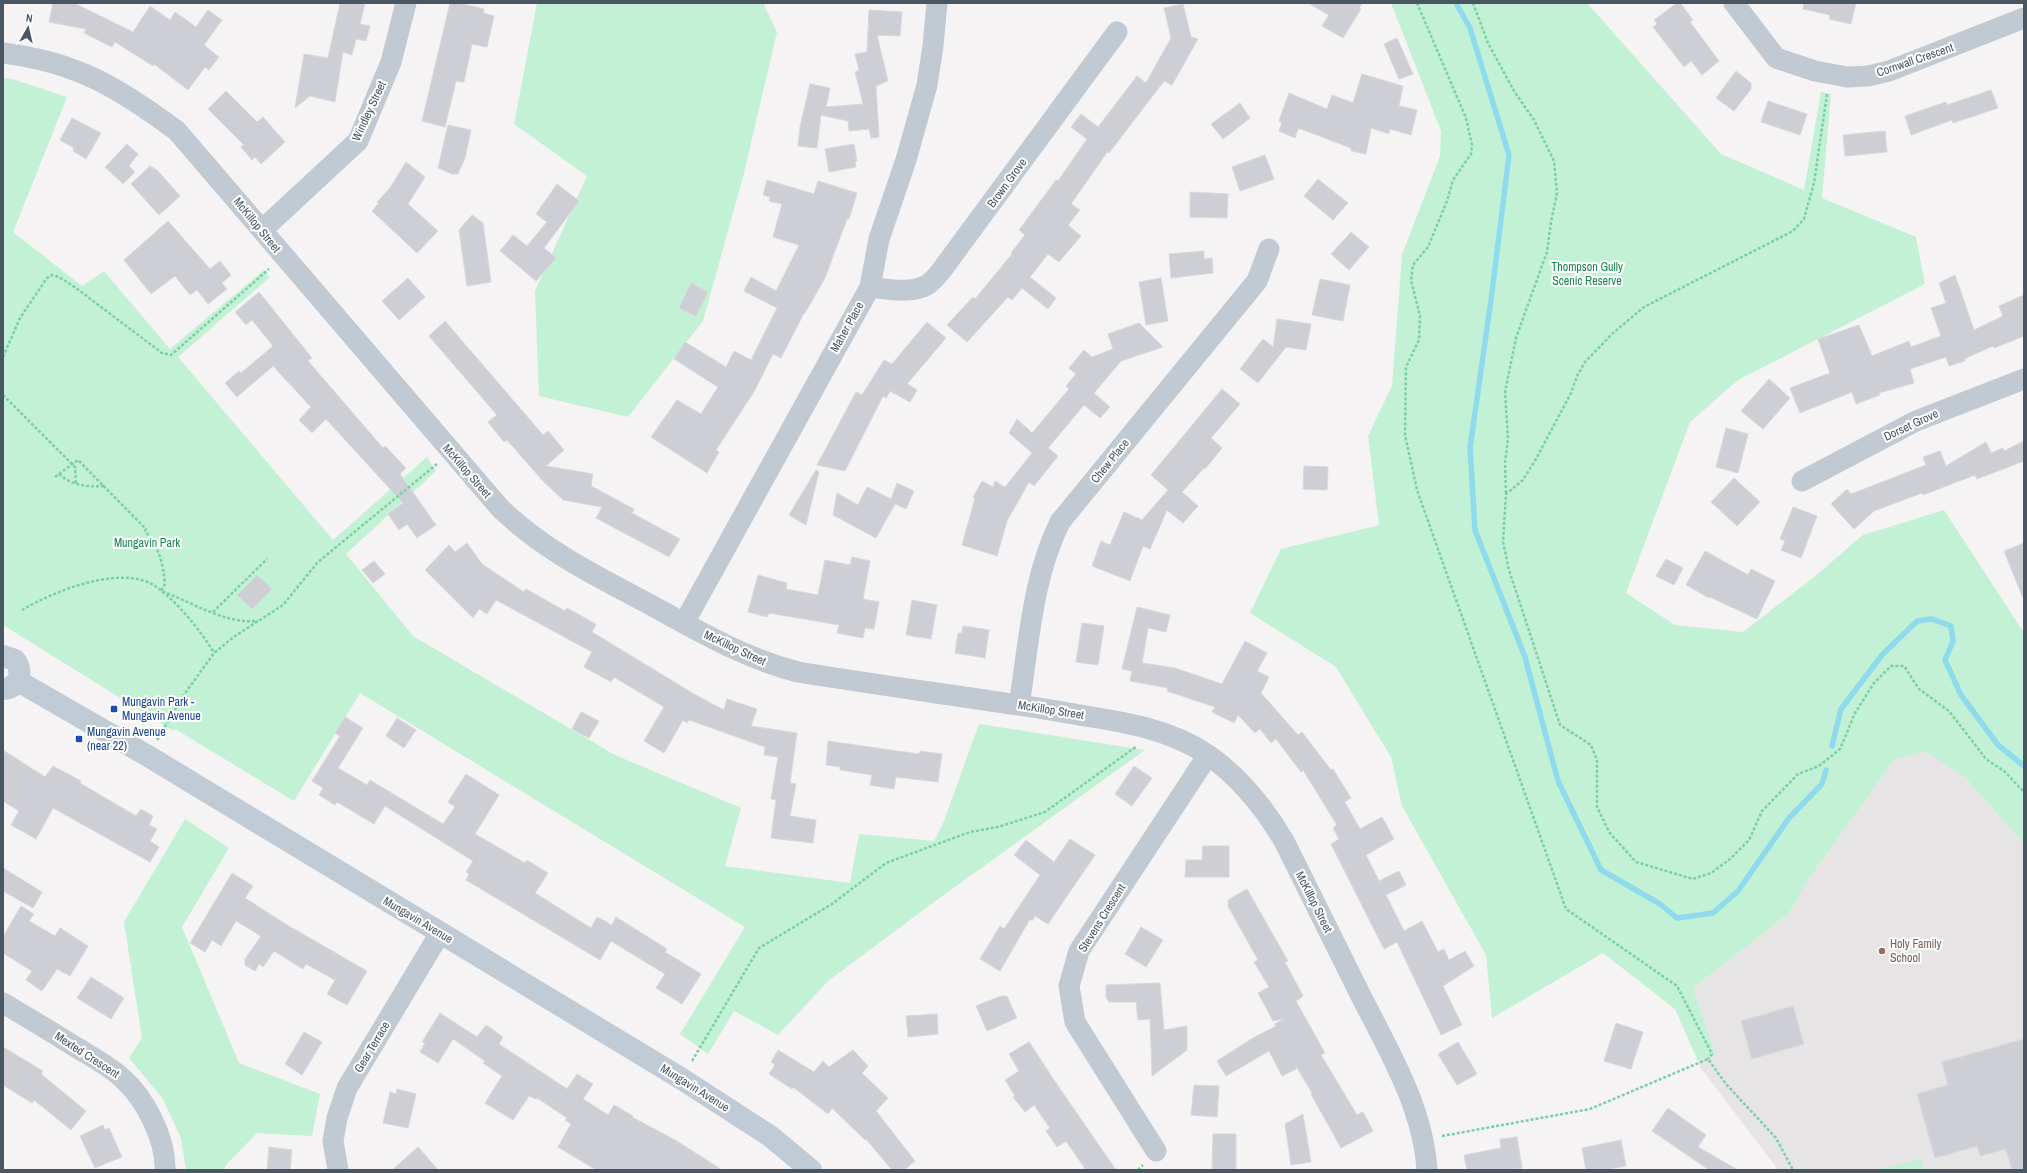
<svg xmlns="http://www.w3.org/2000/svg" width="2027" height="1173" font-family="'Archivo Narrow',sans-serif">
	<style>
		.education { fill: #e6e4e5 }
		.green { fill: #c3f1d5 }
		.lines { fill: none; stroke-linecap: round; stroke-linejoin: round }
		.stream { stroke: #90daee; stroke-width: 5.5 }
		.building { fill: #cdcfd5; stroke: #d7d9de }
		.path { stroke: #7ad0a6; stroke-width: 2.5; stroke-dasharray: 3 2; stroke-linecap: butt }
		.minor { stroke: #c1cad2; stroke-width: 21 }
		.secondary { stroke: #c1cbd6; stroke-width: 22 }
		.transit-dot { fill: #1a4fb4; stroke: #fff; stroke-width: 1.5 }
		.education-dot { fill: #8d6e63; stroke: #fff; stroke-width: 1.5 }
		.labels { text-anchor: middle; stroke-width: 4; stroke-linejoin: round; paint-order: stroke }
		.street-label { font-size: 12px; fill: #4a5661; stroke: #fff }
		.park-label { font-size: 12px; fill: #17864f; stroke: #fff }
		.transit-label { font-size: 12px; fill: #164399; stroke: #fff; text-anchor: start }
		.education-label { font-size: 12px; fill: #785e54; stroke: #fff; text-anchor: start }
	</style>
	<rect width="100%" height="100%" fill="#f5f3f3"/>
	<!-- education -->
	<path class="education" d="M1924,751l41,26 59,67v326h-250l2,-3 -76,-100 -2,-6 17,-8 -22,-65 96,-75 19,-33 86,-120z"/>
	<!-- green -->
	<path class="green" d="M537,3h226l14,29 -34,145 -40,144 -75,96 -89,-21 -4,-105 52,-115 -73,-52z
		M1391,3h196l134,151 83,36 17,-98 10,2 -9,104 94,39 9,47 -187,96 -48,42 -64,171 49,32 68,7 71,-55 49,-42 81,-25 80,123v211l-59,-67 -41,-26 -30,9 -86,120 -19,33 -96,75 22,65 -17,8 -23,-52 -72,-56 -111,65 -6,-63 -84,-149 -11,-49 -55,-90 -86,-54 31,-64 98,-24 -11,-89 24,-50 10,-131 38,-99 1,-25z
		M3,78l9,1 55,18 -54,135 69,54 22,-15 66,78 94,-79 6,7 -92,80 155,183 94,-83 9,14 -90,83 67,82 202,119 126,53 -16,58 125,17 9,-49 75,7 10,-20 35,-97 166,26 -211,152 -106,79 -50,54 -44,-24 -26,43 -28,-20 65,-107 -385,-234 -66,108 -119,-72 -2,2 -14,-9 -156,-97z
		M185,819l44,29 -47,79 57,136 81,31 -8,42 -55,-3 -32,33v4h-39l-5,-32 -18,-39 -34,-41 13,-20 -18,-116z
		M1922,1159l2,11h-50z"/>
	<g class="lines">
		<!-- stream -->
		<path class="stream" d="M1456,3l14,25 39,127 -18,145 -21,148 5,82 50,127 33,124 43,89 59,34 17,14 36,-5 25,-22 51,-73 33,-34 4,-14
			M1832,746l9,-37 41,-54 35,-34 15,-2 19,7 2,15 -8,19 16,35 37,50 26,21"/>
	</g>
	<!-- building -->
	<path class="building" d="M53,3h21l59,29 17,-26 20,14 5,-8 21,15 12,-17 14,10 -18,25 15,12 -10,13 -4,-3 -17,23 -34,-26 -1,2 -38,-24 -3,5 -28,-14 2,-4 -37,-7z
		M340,3h25l-5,21 10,2 -4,15 -10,-2 -4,16 -9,-3 -8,50 -25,-6 -15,12 9,-54 24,4z
		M450,3h9l25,6 -1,4 11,3 -7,31 -15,-3 -8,38 -8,-1 -11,46 -23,-6z
		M1308,3h54l-3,5 2,1 -18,29 -21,-12 7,-11z
		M1677,3h3l13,17 -3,2 29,39 -17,14 -11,-14 -7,6 -31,-40 4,-3 -3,-4z
		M1804,3h52l-5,21 -22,-5 1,-4 -27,-6z
		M1183,4l8,33 7,2 -26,46 -8,-4 -55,72 -1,-2 -37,53 9,6 -12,15 13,11 -22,26 -11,-8 -18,23 26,21 -8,11 -26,-21 -10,12 -4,-3 -41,45 -20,-17 26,-28 2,2 37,-45 -1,-1 14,-18 -6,-5 37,-50 2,1 29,-42 -16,-12 10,-13 17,13 39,-51 9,7 25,-45 -7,-30z
		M869,10l33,2 -2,24 -23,-1 11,46 -12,5 3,51 -8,1 -2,-9 -20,2 -1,-10 -27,-6 -4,33 -19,-2 2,-19 10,-43 20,4 -4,19 37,-3 -8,-32 4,-2 -4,-16 12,-2z
		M1397,38l16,36 -14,5 -15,-35z
		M1736,71l15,12v6l-17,22 -18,-13z
		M1362,74l41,12 -4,20 18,4 -6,25 -21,-6 -1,5 -18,-6 -5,26 -15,-3v-3l-50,-19h-3l-3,9 -16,-7 3,-8 -3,-2 10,-28 38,16 5,-14 21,8z
		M1991,90l7,18 -45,15 -1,-3 -41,15 -6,-19 41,-14 1,3z
		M226,91l31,31 6,-5 22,25 -24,22 -6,-7 -3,3 -11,-13 3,-2 -36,-36z
		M1768,101l39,13 -7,21 -39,-13z
		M1240,103l10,15 -27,21 -12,-15z
		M72,118l29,15 -15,26 -13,-8 1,-3 -14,-8z
		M448,125l23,5 -6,28 -7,16h-6l-14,-6z
		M1885,131l2,21 -42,4 -2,-21z
		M127,144l11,10 -9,12 6,6 -12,12 -18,-17z
		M854,144l3,17 -2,1 1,5 -27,5 -4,-23z
		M1265,155l9,24 -34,12 -8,-24z
		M406,162l19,15 -17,27 30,27 -21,22 -45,-42 7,-8 -2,-1 13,-14z
		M150,166l7,4 23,26 -21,19 -28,-31z
		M1318,179l30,24 -15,17 -29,-24z
		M767,180l47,14 4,-13 39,12 -8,26h-2l-22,59 -20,35h-1l-23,45 -8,-4 -18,36 -39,60 3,2 -12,21 -56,-36 26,-37 24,14 17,-27 -44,-28 11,-17 41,25 8,-16 17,9 26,-52 -33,-17 7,-14 25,14 23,-46 -26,-8 9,-33 -13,-3 1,-4 -7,-2z
		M557,184l22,17 -35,47 12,10 -20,23 -36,-30 13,-16 14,11 20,-24 -11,-8z
		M1190,192l38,2 -1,24 -37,-1z
		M472,215l11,8 8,59 -24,4 -8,-56z
		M168,221l42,48 10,-8 11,14 -9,8 5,6 -19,15 -11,-14 -7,5 -15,-19 -24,18 -27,-34z
		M1351,232l18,15 -20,23 -18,-16z
		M1204,251v8l8,-1 1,15 -42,5 -2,-24z
		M1955,275l19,55 29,-14 -4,-10 25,-11v41l-30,12 -1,-2 -29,13 1,2 -16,5 -3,-9 -36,12 4,14 -35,10 1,2 -24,9 -4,-12 -52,21 -10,-25 40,-15 -12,-34 41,-14 13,31 37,-15 2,6 30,-11 -10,-28 15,-5 -7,-20z
		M408,278l17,19 -26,23 -17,-19z
		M1161,278l7,43 -22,4 -7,-43z
		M1320,279l30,6 -7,36 -31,-6z
		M691,283l17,9 -12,24 -17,-8z
		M259,292l53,66 -4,3 75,87 2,-2 21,22 -6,6 36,51 -19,13 -10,-14 -8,6 -11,-16 15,-11 -77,-84 -14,14 -13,-13 12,-13 -38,-41 -36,31 -12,-14 14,-12 2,2 32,-27 -21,-26 -6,5 -11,-13z
		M1277,319l34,5 -5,26 -20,-3 -28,36 -18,-14 23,-30 10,8z
		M445,321l98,114 5,-4 16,19 -18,16 47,8 -2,12 43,23 -1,3h-3l50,27 -11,18 -73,-39 6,-11 -39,-7 -21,-20 -35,-40 -3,2 -16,-20 9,-7 -68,-79z
		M927,322l19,16 -39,46 10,6 -7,12 -20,-11 -4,7 -3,-2 -38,75 -28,-6 39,-73 6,3 22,-35 8,4z
		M1139,323l24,24 -42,14 -27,32 16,14 -10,11 -16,-13 -36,43 10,8 -24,30 -5,-4 -22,39 -10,35 -35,-11 13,-47 -2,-1 9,-16 11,6 2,-6 10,6 27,-34 -23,-20 8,-14 15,14 37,-44 -3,-3 10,-12 -7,-6 15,-18 8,7 21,-8 -5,-15z
		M1769,379l21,19 -27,31 -22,-18z
		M1222,389l18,15 -29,34 11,10 -17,21 -1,-1 -22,24 16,14 -15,17 -16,-13 -17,39 -7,-3 -13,35 -38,-15 9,-25 9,4 14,-33 18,8 26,-30 -17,-15z
		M1726,428l22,6 -10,39 -22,-6z
		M2024,441v20l-47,18 -2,-4 -52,20 -1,-2 -48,18 -20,18 -23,-25 16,-15 4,5 75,-29 -3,-8 17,-6 6,15 40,-24 5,11 12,-5 1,3z
		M1304,466l24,1 -1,23 -24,-1z
		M816,470l3,2 -13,53 -17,-10z
		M1734,478l26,24 -23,24 -26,-24z
		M897,483l17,8 -8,18 -11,-5 -19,34 -43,-23 4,-22 21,12 9,-18 24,12z
		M1793,507l24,9 -16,42 -20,-8 4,-9 -5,-2z
		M467,543l15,21 42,28 2,-3 39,22 2,-3 29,16 -4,8 102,62 30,16 3,-11 30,10 -6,17 46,7 -7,50 6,1 -6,32 26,4 -3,23 -42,-5 5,-38 -5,-1 7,-42 -14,-2 1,-8 -76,-27 -2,3 -4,-3 -19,33 -20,-12 20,-34 -50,-30 -3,5 -27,-15 8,-15 -96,-52 -9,14 -8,-5 -6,9 -48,-48 24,-25 6,7z
		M2024,543v55h-1l-19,-47z
		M1705,551l43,24 3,-6 24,12 -18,38 -47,-22 -1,1 -23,-13z
		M852,557l18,4 -7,38 16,3 -5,27 -9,-1 -2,10 -26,-5 2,-8 -70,-12 -2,4 -19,-5 10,-37 29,8 -1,6 32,6 7,-35 25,5z
		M1666,559l17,9 -9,17 -18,-9z
		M374,561l11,13 -12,9 -11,-13z
		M257,575l15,14 -20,20 -15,-14z
		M912,600l25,5 -6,34 -25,-4z
		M1137,607l33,8 -4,17 -18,-4 -6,35 33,5 47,16 23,-43 22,12 -10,18 12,6 -8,16 37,42 4,-3 29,38 2,-1 18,29 -6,4 15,27 22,-12 12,22 -28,16 13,26 20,-10 7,14 -20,10 18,36 18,-10 16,31 6,-3 5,11 16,-9 9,15 -31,20 19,39 -21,10 -44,-93 -13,7 -53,-105 8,-5 -6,-11 4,-3 -34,-55 -2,2 -25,-33 -5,4 -11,-14 -5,4 -17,-18 -4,8 -22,-11 3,-5 -48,-16 1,-3 -38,-7 2,-10 -10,-2z
		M1082,623l22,3 -6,39 -22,-3z
		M963,626l26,4 -4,28 -30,-5 3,-20h4z
		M581,712l18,9 -10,17 -17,-9z
		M345,717l18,11 -25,40 29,17 3,-5 73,44 12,-17 -7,-5 18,-28 33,21 -24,39 50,29 2,-3 21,13 -13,20 56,35 6,-11 15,8 4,-8 51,32 -2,3 36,22 -19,30 -26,-16 9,-14 -54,-33 -11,19 -134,-80 3,-6 -3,-2 7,-11 -88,-55 -11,18 -37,-22 -2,3 -16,-10 4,-7 -11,-7 28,-45 -5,-3z
		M397,718l19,12 -12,18 -18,-12z
		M828,741l91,13 1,-3 22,3 -4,28 -42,-5 -2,12 -24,-4 2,-10 -32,-5v-3l-14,-2z
		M3,750l42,27 8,-11 28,15 -1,2 56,33 5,-7 12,7 -4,9 8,4 -7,12 9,6 -9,15 -97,-54 -17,31 -25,-14 8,-14 -16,-10z
		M1134,766l18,12 -20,28 -17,-12z
		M1070,839l25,16 -47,69 -13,-8 -3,5 -2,-2 -30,52 -20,-12 20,-33 4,3 36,-54 -26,-20 12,-15 28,22z
		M1203,846h26v31h-44l1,-17h16z
		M3,868l39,24 -9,16 -30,-17z
		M232,873l21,13 -8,12 42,27 80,46 -20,34 -20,-11 8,-14 -29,-16 -3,5 -29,-18 -11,16 -4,-3 -4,7 -10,-6v-6l16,-23 -25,-15 -15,25 -9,-6 -7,12 -15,-9z
		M1247,889l41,72 -3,1 18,34 -7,5 29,52 -4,2 36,60 6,-3 10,19 -32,17 -30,-54 1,-1 -16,-27v3l-14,7 -13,-25 -43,25 -9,-15 36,-23 23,-12 -1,-2 8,-5 -10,2 -15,-28 11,-6 -15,-25 4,-2 -30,-54v-6z
		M21,906l13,8 -5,7 26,15 5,-8 28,18 -18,30 -13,-7 -15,22 -16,-11 6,-9 -29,-18v-16z
		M1141,927l22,13 -17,27 -21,-13z
		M91,977l33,21 -13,21 -34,-21z
		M1160,983l4,47 23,-4v24l-35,26 -2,-57 -12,1 -2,-18h-27l-3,-5v-12z
		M1001,996h6l10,22 -30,13 -11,-25z
		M1793,1006l11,38 -52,15 -11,-38z
		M440,1013l37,24 9,-12 17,12 -4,7 68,45 10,-15 16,10 -10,15 25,16 6,-10 19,11 -1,1 45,24 45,29h-126l-38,-23 13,-23 -6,-4 2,-2 -30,-20 -1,1 -7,-3 -16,24 -28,-17 17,-27 -19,-13 2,-2 -32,-22 -15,24 -18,-11 5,-9 -3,-1z
		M937,1014l1,20 -30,3 -2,-21z
		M1616,1023l27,9 -12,37 -27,-8z
		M304,1032l18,10 -20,33 -17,-11z
		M2024,1039v131h-12l-6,-21 -26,7 -3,-10 -42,12 -18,-64 31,-9 -6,-23z
		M1029,1042l25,38 62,90h-30l-20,-29 -9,6 -11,-16 4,-3 -16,-23 -9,7 -12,-15 2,-1 -10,-16 14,-9 -10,-17z
		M1458,1042l19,32 -20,11 -19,-31z
		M3,1047l40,24 -2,3 45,37 -15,19 -37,-30 -2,3 -29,-18z
		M778,1050l36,22 9,-11 6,6 24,-17 15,16 -6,7 26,25 -12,13 39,50 -11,9h-12l-26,-31 -1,1 -33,-32 -4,6 -35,-27 -1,2 -23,-15 6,-9 -4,-3z
		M1194,1085l25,1 -2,31 -26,-2z
		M397,1089l19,5 -8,34 -25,-5 7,-31 6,2z
		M1668,1108l38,27 -8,12 40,23h-29l-57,-39z
		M1303,1114l8,48 -20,3 -6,-41z
		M103,1125l2,5 4,-2 13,29 -27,11 -15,-32z
		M1213,1134h23v36h-24z
		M1517,1137l5,31 -14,2h-41l-3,-15 37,-7 -1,-9z
		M1621,1140l5,26 -22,4h-18l-4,-22z
		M269,1147l23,3 -2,20h-23z
		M418,1147l20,23h-46z"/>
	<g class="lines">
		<!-- path -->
		<path class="path" d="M1417,3l49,115 6,27 -1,9 -18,26 -6,21 -19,46 -15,18 -2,15 9,36 -1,24 -13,27 -1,68 12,55 149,419 111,77 35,68 -4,5
			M1473,3l15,40 26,48 20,29 20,41 3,32 -6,29 -4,30 -31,86 -11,54 3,47 -3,23 1,32
			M1827,94l-13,89 -10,36 -11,12 -149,76 -31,26 -28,29 -8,14 -6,17 -35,66 -13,21 -17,14 -3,48 6,28 51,155 31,20 6,15v47l12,25 27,30 57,17 18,-6 19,-14 19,-19 13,-29 36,-37 21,-8 21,-17 15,-36 19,-30 17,-17h13l15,23 30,22 37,48 18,12 20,21
			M3,357l17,-39 27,-40 5,-3 7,2 17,11 86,65 9,2 98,-86
			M3,395l72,72 1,18
			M59,474c14,12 28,13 45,12
			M55,477l23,-17 68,69 -1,2c14,16 18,32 20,53l-4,7c32,11 62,33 97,30
			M22,610c31,-18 87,-41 123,-29 23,8 58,52 69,72
			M213,612l54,-53
			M157,740l26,-44 31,-43 21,-17 48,-31 35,-43 119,-98
			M692,1061l67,-113 73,-44 54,-41 84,-31 28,-5 47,-15 92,-66
			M1442,1136l148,-27 118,-50 18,25 50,54 17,32
			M1138,1170l5,-5"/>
		<!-- minor -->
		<path class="minor" d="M1734,3l42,55 39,13 32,6 21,-1 21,-5 135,-53
			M3,53c74,9 116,35 174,78l323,377c43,42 96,68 149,96 49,27 95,54 149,68 67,11 133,20 200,30 27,4 54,8 81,13 45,7 91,14 129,40 33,23 56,52 76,86 26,52 52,105 78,157 28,55 61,110 65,172
			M262,230l96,-89 33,-79 15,-59
			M870,287c16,2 42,7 57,-2 5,-3 10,-9 14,-14l176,-239
			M1802,481l114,-60 108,-42
			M684,623l186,-336 9,-48 27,-79 21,-75 6,-39 4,-43
			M1019,705c10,-61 13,-127 41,-183l197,-241 12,-32
			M3,1003c24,14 47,28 71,43 16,10 34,19 48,32 23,20 44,61 43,92
			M1156,1151l-81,-129 -6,-36 10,-35 129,-196
			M338,1170l-5,-29 4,-23 10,-30 93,-155"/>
		<!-- secondary -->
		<path class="secondary" d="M3,656l12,4c9,12 4,28 -12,29
			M18,681l130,75 534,323 88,57 41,34"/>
	</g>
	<!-- markers -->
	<g class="transit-dot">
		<rect x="110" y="705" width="8" height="8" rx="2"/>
		<rect x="75" y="735" width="8" height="8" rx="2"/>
	</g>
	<circle class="education-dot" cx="1882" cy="951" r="4"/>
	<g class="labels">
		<!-- street labels -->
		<g class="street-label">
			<text transform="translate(1915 60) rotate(-19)" y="4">Cornwall Crescent</text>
			<text transform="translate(369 111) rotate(-65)" y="4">Windley Street</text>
			<text transform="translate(1007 183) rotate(-54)" y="4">Brown Grove</text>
			<text transform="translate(257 225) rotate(51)" y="4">McKillop Street</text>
			<text transform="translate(847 327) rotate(-61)" y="4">Maher Place</text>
			<text transform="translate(1911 425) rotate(-25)" y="4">Dorset Grove</text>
			<text transform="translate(1110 461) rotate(-51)" y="4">Chew Place</text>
			<text transform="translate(467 471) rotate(49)" y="4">McKillop Street</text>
			<text transform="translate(735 648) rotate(25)" y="4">McKillop Street</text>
			<text transform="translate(1051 710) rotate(9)" y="4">McKillop Street</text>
			<text transform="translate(1314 902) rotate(63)" y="4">McKillop Street</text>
			<text transform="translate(1102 918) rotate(-58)" y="4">Stevens Crescent</text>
			<text transform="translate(418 920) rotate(31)" y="4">Mungavin Avenue</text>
			<text transform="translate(372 1047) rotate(-59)" y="4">Gear Terrace</text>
			<text transform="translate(87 1055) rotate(33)" y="4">Mexted Crescent</text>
			<text transform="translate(695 1088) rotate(32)" y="4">Mungavin Avenue</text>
		</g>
		<!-- park labels -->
		<g class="park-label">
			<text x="1587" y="271">Thompson Gully<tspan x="1587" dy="14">Scenic Reserve</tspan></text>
			<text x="147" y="547">Mungavin Park</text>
		</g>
		<!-- transit labels -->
		<g class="transit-label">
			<text x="122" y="706">Mungavin Park -<tspan x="122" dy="14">Mungavin Avenue</tspan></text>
			<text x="87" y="736">Mungavin Avenue<tspan x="87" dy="14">(near 22)</tspan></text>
		</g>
		<!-- education labels -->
		<g class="education-label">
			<text x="1890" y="948">Holy Family<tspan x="1890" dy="14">School</tspan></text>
		</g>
	</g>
	<!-- border -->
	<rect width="2027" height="1173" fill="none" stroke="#4a5661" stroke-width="8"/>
	<!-- north arrow -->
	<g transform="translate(28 28) rotate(8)" stroke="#ffffff" stroke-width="3" paint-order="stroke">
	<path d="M0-3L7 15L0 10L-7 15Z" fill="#4a5661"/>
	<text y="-6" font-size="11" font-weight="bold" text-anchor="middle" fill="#4a5661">N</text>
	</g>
</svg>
